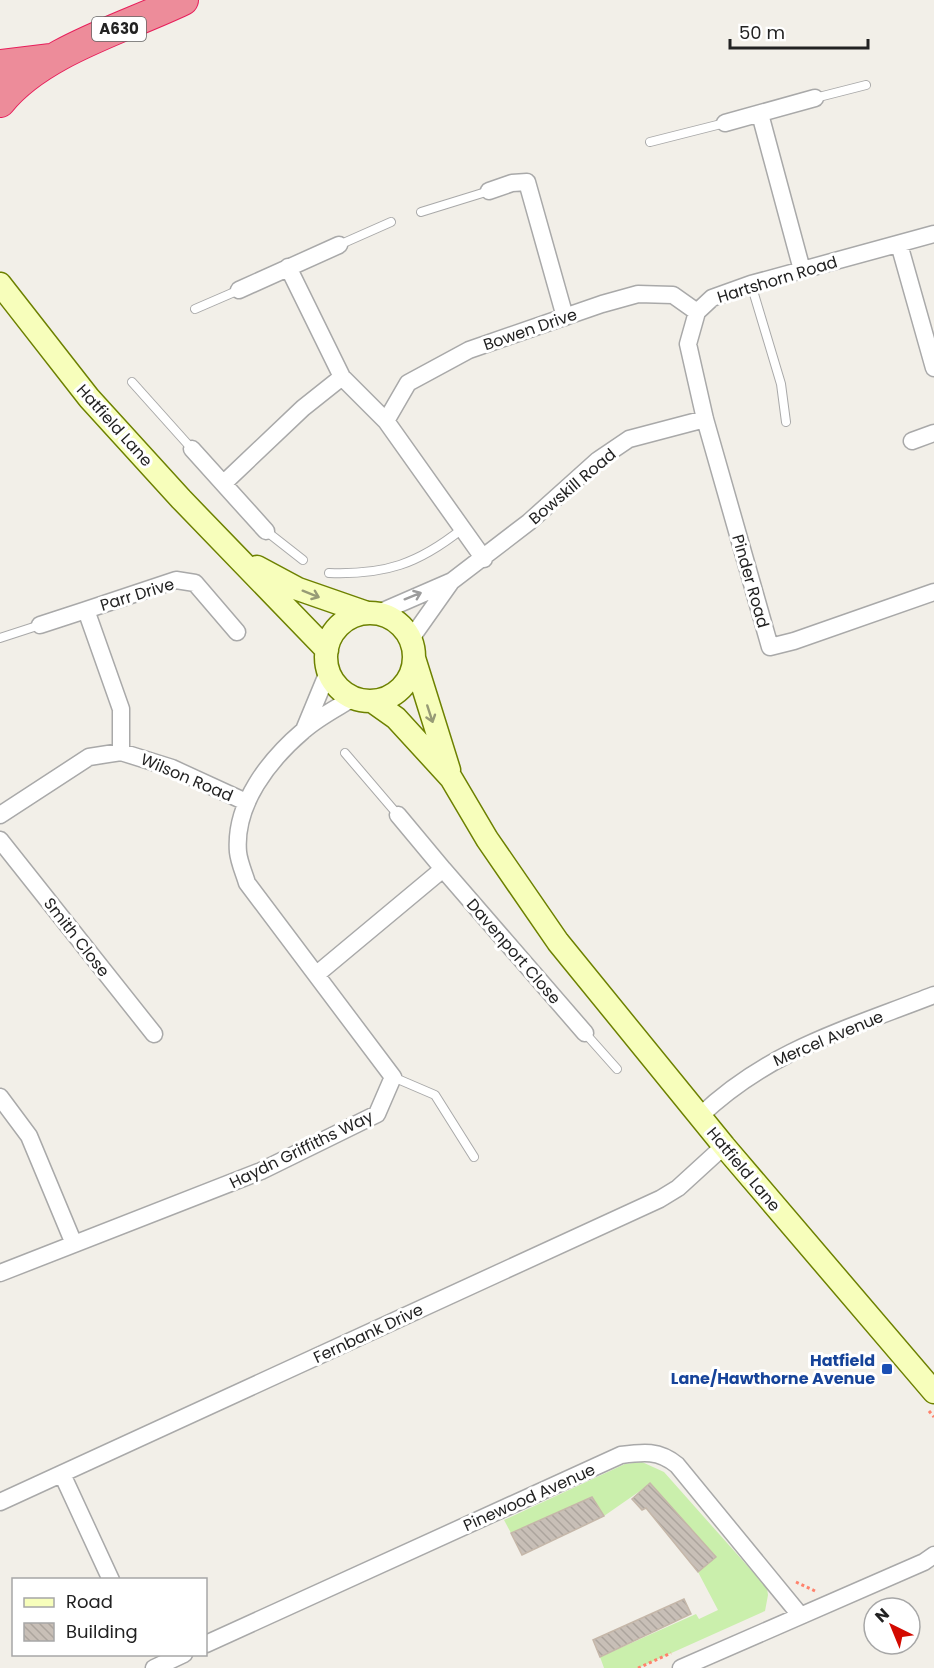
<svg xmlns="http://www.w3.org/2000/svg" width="934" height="1668" font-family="Poppins,sans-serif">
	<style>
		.grass { fill: #caefac }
		.building { fill: url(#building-back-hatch); stroke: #c5b7a9; stroke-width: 1.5 }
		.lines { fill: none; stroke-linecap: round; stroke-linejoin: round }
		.lane-casing { stroke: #a9a9a9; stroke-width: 10 }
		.street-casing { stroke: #a9a9a9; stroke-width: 19 }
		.secondary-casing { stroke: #6d8100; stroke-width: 25 }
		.highway-casing { stroke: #e71e5a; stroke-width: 32 }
		.path { stroke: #ff826c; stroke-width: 3; stroke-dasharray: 3 3; stroke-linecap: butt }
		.lane { stroke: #fff; stroke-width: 8 }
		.street { stroke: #fff; stroke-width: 16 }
		.secondary { stroke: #f7febb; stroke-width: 22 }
		.highway { stroke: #ed8c9a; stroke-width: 30 }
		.oneway { stroke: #979b76 }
		.oneway2 { stroke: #9c9c9c }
		.transit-dot { fill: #1a4fb4; stroke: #fff; stroke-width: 2 }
		.labels { text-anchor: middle; stroke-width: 6; stroke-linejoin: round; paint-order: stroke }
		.shield { fill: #fff; stroke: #646464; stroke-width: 1.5 }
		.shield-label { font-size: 15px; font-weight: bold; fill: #222 }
		.street-label { font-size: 16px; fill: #222; stroke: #fff }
		.transit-label { font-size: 16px; font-weight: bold; fill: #164399; stroke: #fff; text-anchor: end }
	</style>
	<defs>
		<pattern id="building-back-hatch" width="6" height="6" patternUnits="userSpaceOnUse" patternTransform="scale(1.5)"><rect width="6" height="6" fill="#c8bfb7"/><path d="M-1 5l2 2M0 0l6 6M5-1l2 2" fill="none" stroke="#aca49d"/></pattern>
	</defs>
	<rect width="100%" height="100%" fill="#f2efe8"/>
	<!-- grass -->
	<path class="grass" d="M642,1462l22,10 103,116 1,7 -3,16 -127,57h-34l-4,-11 96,-43 3,5 19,-9 -20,-38 18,-15 -66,-73 -46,32 -12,-19 -81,36 -7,-13 121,-56z"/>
	<!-- building -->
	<path class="building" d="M650,1483l66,74 -18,15 -52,-64 -4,2 -10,-11z
		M592,1497l12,19 -82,39 -11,-22z
		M684,1599l7,15 -91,43 -7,-17z"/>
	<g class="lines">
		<defs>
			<path id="lane" d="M815,98l51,-13
				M650,142l75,-19
				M421,212l68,-21
				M339,245l52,-23
				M751,284l30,100 5,38
				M195,309l44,-19
				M132,382l60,67
				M266,531l37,29
				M329,573c56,2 89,-9 133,-44
				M0,638l40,-13
				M345,753l53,62
				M585,1033l32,36
				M393,1077l42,18 39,62"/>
			<path id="street" d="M760,114l42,156
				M725,123l90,-25
				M489,191l23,-8 15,-1 38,135
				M934,234l-183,50 -39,14 -15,14 -9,32 17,75 65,228 24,-6 140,-49
				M899,244l35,124
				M288,267l54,110 44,44 98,138
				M239,290l100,-45
				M386,421l22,-38 61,-33 133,-46 36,-10 35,1 24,17
				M912,441l22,-8
				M192,449l74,82
				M224,483l79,-75 39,-31
				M376,614l76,-33 77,-59 69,-62 31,-21 76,-20
				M40,625l46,-15
				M410,640l41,-58
				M304,730l24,-58
				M121,752v-43l-35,-99 90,-30 19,3 42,49
				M0,815l89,-58 32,-5 51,16 74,34
				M0,840l154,194
				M443,869l142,164
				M317,974l126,-105 -45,-54
				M0,1097l29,39 45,108
				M700,1116c69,-66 147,-87 234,-121
				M0,1273l261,-102 116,-57 16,-37 -146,-194c-3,-10 -8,-21 -9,-31 -4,-48 31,-92 65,-121 14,-13 34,-23 50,-33
				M62,1474l49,106
				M0,1502l660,-303 18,-11 46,-42
				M206,1644l415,-189c22,-3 38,-5 56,10l123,150
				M154,1668l30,-14
				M681,1668l243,-106 10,-7"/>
			<path id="secondary" d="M0,284l89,114 92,101 146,151
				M257,567l41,22 69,24
				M326 657a44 44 0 1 1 88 0a44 44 0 1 1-88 0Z
				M414,658l35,112
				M372,701l24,17 55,60 36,61 71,103 166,204 210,246"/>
			<path id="highway" d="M0,65l51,-6
				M0,102c41,-51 125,-74 183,-102"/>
		</defs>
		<!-- lane casing -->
		<use href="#lane" class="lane-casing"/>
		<!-- street casing -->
		<use href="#street" class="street-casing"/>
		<!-- secondary casing -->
		<use href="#secondary" class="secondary-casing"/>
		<!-- highway casing -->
		<use href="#highway" class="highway-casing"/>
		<!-- path -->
		<path class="path" d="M929,1411l5,6
			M796,1582l19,9
			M638,1668l33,-15"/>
		<!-- lane -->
		<use href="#lane" class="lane"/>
		<!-- street -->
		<use href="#street" class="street"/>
		<!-- secondary -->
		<use href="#secondary" class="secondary"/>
		<!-- highway -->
		<use href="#highway" class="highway"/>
	</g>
	<!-- one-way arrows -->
	<defs><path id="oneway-shaft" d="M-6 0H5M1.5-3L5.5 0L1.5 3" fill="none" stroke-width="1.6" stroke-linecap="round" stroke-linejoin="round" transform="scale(1.5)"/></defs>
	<g class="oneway">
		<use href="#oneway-shaft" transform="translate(311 594) rotate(22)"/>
		<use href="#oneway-shaft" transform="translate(430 714) rotate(72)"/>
	</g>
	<use class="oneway2" href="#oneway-shaft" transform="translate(413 596) rotate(-22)"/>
	<!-- markers -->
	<rect class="transit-dot" x="881" y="1363" width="12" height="12" rx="3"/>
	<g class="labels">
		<!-- shield labels -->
		<rect class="shield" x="92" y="17" width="54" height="24" rx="4.5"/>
		<g class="shield-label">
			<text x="119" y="34">A630</text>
		</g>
		<!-- street labels -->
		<g class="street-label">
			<text transform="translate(777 279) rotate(-17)" y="6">Hartshorn Road</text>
			<text transform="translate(530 329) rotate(-19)" y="6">Bowen Drive</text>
			<text transform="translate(115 425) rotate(48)" y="6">Hatfield Lane</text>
			<text transform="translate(572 486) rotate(-40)" y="6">Bowskill Road</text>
			<text transform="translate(751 581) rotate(74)" y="6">Pinder Road</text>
			<text transform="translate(137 594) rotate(-17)" y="6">Parr Drive</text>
			<text transform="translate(187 777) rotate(23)" y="6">Wilson Road</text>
			<text transform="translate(77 937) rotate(52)" y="6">Smith Close</text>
			<text transform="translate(514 951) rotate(49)" y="6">Davenport Close</text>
			<text transform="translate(828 1038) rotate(-23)" y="6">Mercel Avenue</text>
			<text transform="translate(301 1149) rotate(-26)" y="6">Haydn Griffiths Way</text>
			<text transform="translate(744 1169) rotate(50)" y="6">Hatfield Lane</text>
			<text transform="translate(368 1333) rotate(-25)" y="6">Fernbank Drive</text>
			<text transform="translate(529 1497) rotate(-24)" y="6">Pinewood Avenue</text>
		</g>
		<!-- transit labels -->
		<g class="transit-label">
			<text x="875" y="1366">Hatfield<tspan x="875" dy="18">Lane/Hawthorne Avenue</tspan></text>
		</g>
	</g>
	<!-- legend -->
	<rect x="12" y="1578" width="195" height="78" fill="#ffffff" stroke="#a7a7a7" stroke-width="1.5"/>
	<rect x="24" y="1598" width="30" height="9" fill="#f7febb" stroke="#a7a7a7" stroke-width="1.5"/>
	<text x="66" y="1608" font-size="18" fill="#222222">Road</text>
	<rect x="24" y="1623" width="30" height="18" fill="url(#building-back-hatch)" stroke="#a7a7a7" stroke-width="1.5"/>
	<text x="66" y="1638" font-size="18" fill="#222222">Building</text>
	<!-- north arrow -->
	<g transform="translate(892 1626) rotate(317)"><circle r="28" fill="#ffffff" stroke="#a7a7a7" stroke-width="1.5"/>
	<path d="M0-4.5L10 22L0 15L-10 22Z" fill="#d30a00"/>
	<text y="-9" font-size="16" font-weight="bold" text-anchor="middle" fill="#222222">N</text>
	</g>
	<!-- scale -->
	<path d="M730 39v9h138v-9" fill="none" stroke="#222222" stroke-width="3"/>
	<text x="739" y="39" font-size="18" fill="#222222" stroke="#ffffff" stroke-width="4.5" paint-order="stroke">50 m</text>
</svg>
